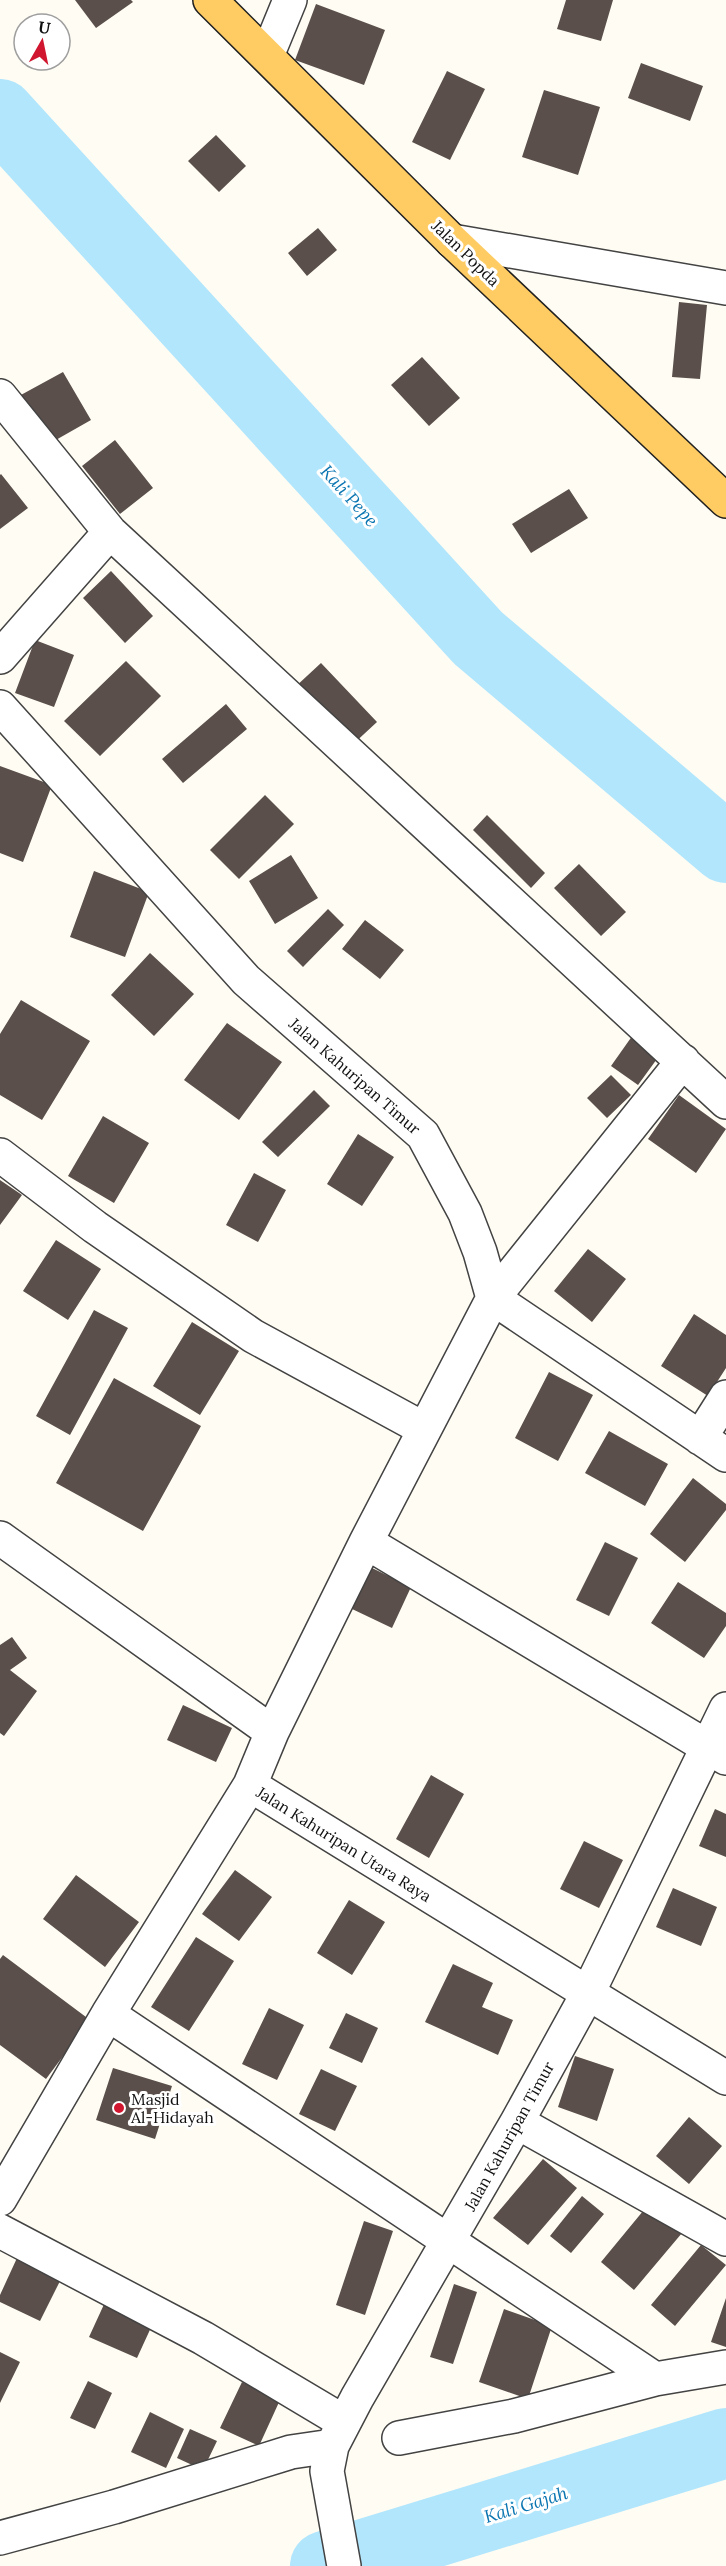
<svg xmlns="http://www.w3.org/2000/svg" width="726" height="2566" font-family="Lora,serif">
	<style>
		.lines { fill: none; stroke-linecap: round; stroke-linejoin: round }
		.river { stroke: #b1e6fd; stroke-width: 70 }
		.building { fill: #5a4f4b }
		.minor-casing { stroke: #434343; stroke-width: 36 }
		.major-casing { stroke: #212121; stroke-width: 36 }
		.minor { stroke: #fff; stroke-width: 33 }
		.major { stroke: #ffcc63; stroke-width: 33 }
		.poi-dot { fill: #d0172f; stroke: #fff; stroke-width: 2 }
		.labels { text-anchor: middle; stroke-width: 6; stroke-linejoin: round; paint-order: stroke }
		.street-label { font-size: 16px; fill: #101010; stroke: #fff }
		.poi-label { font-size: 16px; fill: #101010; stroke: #fff; text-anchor: start }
		.water-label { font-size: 18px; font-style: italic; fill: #0a75b1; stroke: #fff }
	</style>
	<rect width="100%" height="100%" fill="#fffcf3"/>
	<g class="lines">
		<!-- river -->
		<path class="river" d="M0,114l478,524 248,210
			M325,2566l401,-123"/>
	</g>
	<!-- building -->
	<path class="building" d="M75,0h56l2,2 -37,26z
		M566,0h47l-12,41 -44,-12z
		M316,4l69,26 -21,55 -69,-25z
		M641,63l62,23 -13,35 -62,-23z
		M447,71l38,18 -35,71 -38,-18z
		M544,90l56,17 -22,68 -56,-18z
		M216,135l30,31 -27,26 -31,-31z
		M318,228l19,22 -30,26 -19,-23z
		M679,302l28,3 -7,74 -28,-2z
		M422,357l38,41 -31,28 -38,-41z
		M63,372l28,48 -44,25 -28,-49z
		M115,440l38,48 -33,26 -38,-48z
		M1,474l27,34 -28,21v-54z
		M569,489l19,29 -57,35 -19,-29z
		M111,571l42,45 -28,27 -42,-45z
		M35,640l39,15 -20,52 -39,-14z
		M126,661l35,35 -61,60 -36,-35z
		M321,663l56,59 -27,25 -56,-59z
		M226,704l21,25 -64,54 -21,-24z
		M0,766l52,19 -29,77 -23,-9z
		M265,795l29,29 -55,55 -29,-29z
		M487,815l58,58 -14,15 -58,-58z
		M291,855l27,43 -43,26 -26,-43z
		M579,864l47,48 -25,24 -47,-48z
		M94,871l55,21 -24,65 -55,-20z
		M328,909l16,16 -41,42 -16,-16z
		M365,920l39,30 -24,29 -38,-30z
		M150,953l44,41 -40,42 -43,-41z
		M21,1000l69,41 -48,79 -42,-25v-61z
		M227,1023l55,39 -43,58 -55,-40z
		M635,1032l27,20 -24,33 -27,-19z
		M611,1075l20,20 -24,23 -20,-20z
		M314,1090l16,16 -52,51 -16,-15z
		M679,1095l47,34 -30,44 -48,-34z
		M103,1116l46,27 -35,60 -46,-27z
		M358,1134l36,23 -32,49 -35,-22z
		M254,1173l32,17 -28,52 -32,-17z
		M0,1180l22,15 -22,30z
		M56,1240l45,29 -33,51 -45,-29z
		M588,1249l38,30 -34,43 -38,-31z
		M94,1310l34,18 -58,107 -34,-19z
		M694,1314l32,21v33l-18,28 -47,-30z
		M192,1322l47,29 -39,64 -47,-29z
		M549,1372l44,23 -35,66 -43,-23z
		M114,1378l87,48 -58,105 -87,-48z
		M609,1431l59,33 -23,42 -60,-33z
		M693,1478l33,26v6l-41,52 -35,-28z
		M605,1542l33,16 -29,58 -33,-16z
		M370,1567l41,20 -19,41 -42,-20z
		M678,1582l48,31v13l-22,32 -53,-35z
		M12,1637l15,21 -17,12 27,21 -33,45 -4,-3v-88z
		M183,1705l49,23 -16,34 -49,-22z
		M431,1775l33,19 -35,64 -33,-19z
		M715,1809l11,5v43l-27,-11z
		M584,1841l39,19 -24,48 -39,-19z
		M235,1870l37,27 -33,44 -37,-27z
		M76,1875l63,47 -34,45 -62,-48z
		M673,1888l44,19 -16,39 -45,-19z
		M349,1900l36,22 -33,53 -35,-22z
		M196,1937l38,24 -45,70 -38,-24z
		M3,1955l87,65 -44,59 -46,-34v-86z
		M453,1964l40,19 -11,24 31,13 -15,35 -73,-33z
		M269,2008l35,17 -27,55 -35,-16z
		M346,2013l32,15 -16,35 -33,-15z
		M575,2056l39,13 -17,52 -39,-14z
		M113,2068l59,18 -17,53 -59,-19z
		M321,2069l36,17 -22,45 -36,-17z
		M689,2117l33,29 -33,38 -33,-28z
		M543,2159l34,29 -49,57 -35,-27z
		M582,2196l22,18 -33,39 -21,-17z
		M648,2205l34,28 -48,57 -33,-28z
		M364,2221l29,10 -28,84 -29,-10z
		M701,2245l25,20 -51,61 -24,-21z
		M17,2258l44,21 -21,42 -40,-19v-7z
		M454,2284l23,8 -24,72 -23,-7z
		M726,2298v49l-15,-5z
		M106,2300l48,21 -17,37 -48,-21z
		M504,2309l48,17 -24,73 -49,-17z
		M0,2352l20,10 -20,41z
		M88,2381l24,12 -17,36 -25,-11z
		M242,2382l38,18 -21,46 -39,-18z
		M150,2412l34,17 -18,39 -35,-16z
		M190,2429l27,12 -14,29 -26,-12z"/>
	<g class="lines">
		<defs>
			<path id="minor" d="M267,56l23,-56
				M452,241l274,47
				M0,396l110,136 616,570
				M0,657l110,-125
				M0,707l246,273 177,155 42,78 15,39 13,46 233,157
				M0,1155l95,72 158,109 171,93
				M700,1438l26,-41
				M0,1538l272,194
				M366,1542l360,216
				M250,1785l476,293
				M108,2014l547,365
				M517,2122l209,117
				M0,2199l108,-185 142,-229 22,-53 94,-190 127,-244 190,-237
				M0,2231l203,107 141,84
				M399,2438l115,-22 141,-37 71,-12
				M0,2538l114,-31 177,-55 41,-6
				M344,2566l-17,-95 5,-25 25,-48 160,-276 70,-127 139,-286"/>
			<path id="major" d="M210,0l242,241 274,260"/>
		</defs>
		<!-- minor casing -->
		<use href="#minor" class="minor-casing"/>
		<!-- major casing -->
		<use href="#major" class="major-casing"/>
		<!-- minor -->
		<use href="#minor" class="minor"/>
		<!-- major -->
		<use href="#major" class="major"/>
	</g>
	<!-- markers -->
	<circle class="poi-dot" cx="119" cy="2108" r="6"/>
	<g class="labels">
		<!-- street labels -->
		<g class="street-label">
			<text transform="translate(466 253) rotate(44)" y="6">Jalan Popda</text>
			<text transform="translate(355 1076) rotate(41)" y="6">Jalan Kahuripan Timur</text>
			<text transform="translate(344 1844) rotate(32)" y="6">Jalan Kahuripan Utara Raya</text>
			<text transform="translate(509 2136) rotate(-61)" y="6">Jalan Kahuripan Timur</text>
		</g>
		<!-- poi labels -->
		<g class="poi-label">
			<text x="131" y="2105">Masjid<tspan x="131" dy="18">Al-Hidayah</tspan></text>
		</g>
		<!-- water labels -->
		<g class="water-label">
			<text transform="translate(349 496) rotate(48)" y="6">Kali Pepe</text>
			<text transform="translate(526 2505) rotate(-17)" y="6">Kali Gajah</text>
		</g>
	</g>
	<!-- north arrow -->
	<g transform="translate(42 42) rotate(9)"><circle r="28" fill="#ffffff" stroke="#9f9f9f" stroke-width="1.5"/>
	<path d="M0-4.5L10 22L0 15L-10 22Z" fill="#d0172f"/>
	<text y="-9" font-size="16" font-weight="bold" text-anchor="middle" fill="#101010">U</text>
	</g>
</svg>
